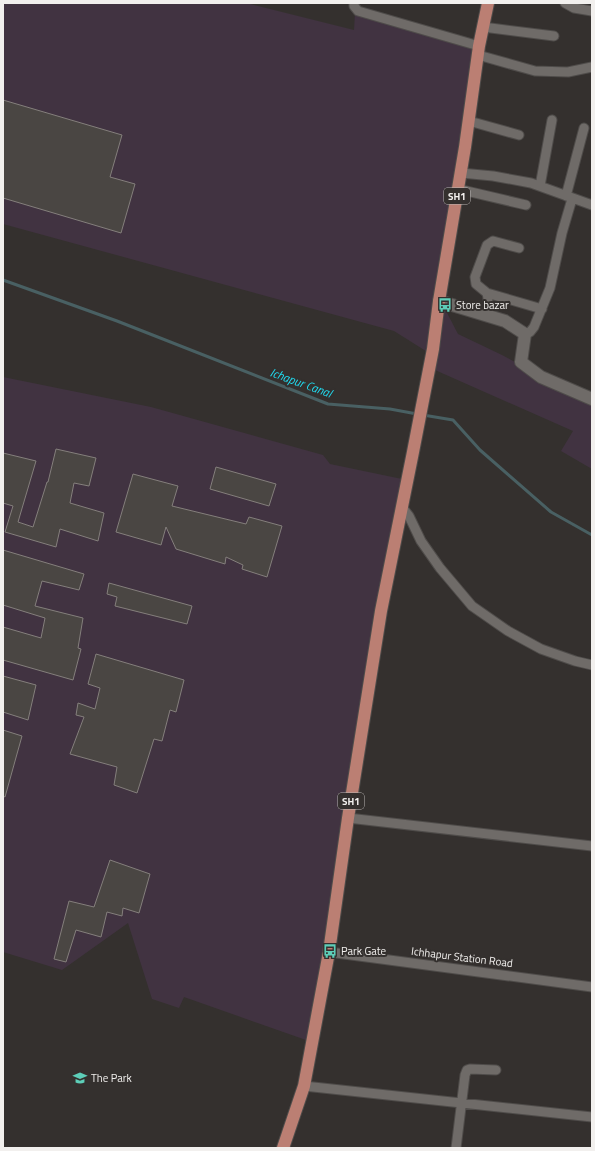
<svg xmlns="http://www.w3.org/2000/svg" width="595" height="1151" font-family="'Titillium Web',sans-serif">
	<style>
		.industrial { fill: #413341 }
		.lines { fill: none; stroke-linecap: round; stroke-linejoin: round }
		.stream { stroke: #496063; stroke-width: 3 }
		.building { fill: #4a4643; stroke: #847f7c }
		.street-casing { stroke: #4f4c4a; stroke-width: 11 }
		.secondary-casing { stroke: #4f4c4a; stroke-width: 14 }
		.primary-casing { stroke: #4f4c4a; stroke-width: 14 }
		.street { stroke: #6f6b68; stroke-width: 9 }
		.secondary { stroke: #6f6b68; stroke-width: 12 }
		.primary { stroke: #bb7f73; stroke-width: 12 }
		.labels { text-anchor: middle; stroke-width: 4; stroke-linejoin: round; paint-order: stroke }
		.shield { fill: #34302e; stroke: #b9b6b4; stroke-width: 1 }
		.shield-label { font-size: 10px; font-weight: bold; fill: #f2f0ee }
		.poi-label { font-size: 11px; fill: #f2f0ee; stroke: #34302e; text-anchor: start }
		.street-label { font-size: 11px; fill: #f2f0ee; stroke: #34302e }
		.water-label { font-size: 12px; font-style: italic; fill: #20ddf2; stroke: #34302e }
	</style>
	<rect width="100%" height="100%" fill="#34302e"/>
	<!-- industrial -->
	<path class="industrial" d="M3,3h243l108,27 1,-17 123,34 -49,306 -35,-22 -391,-107z
		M445,309l13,25 44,21 90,49v65l-31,-18 12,-20 -138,-61z
		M3,377l148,30 172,48 7,9 72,15 -77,476 -19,85 -122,-43 -5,11 -27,-9 -24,-76 -66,47 -59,-18z"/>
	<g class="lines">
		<!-- stream -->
		<path class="stream" d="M3,280l114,41 211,83 62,5 27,5
			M423,415l30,5 27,30 71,62 41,23"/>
	</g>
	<!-- building -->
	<path class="building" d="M3,100l119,35 -12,42 25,7 -14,49 -118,-35z
		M56,449l40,9 -7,28 -15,-3 -4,20 34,10 -6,28 -38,-12 -4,18 -51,-15 8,-26 -10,-3v-50l33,8 -18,61 15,5 14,-45h1z
		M216,467l60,17 -7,22 -59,-17z
		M133,474l45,12 -6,20 74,18 3,-7 33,9 -15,51 -25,-8 1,-4 -17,-8 -1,7 -49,-15 -10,-22 -5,18 -45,-13z
		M3,550l81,24 -5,16 -37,-9 -7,25 48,12 -5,30 3,1 -8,31 -70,-20v-33l38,11 4,-20 -42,-13z
		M109,583l83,23 -5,18 -72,-18 2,-9 -10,-3z
		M96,654l88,26 -8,32 -6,-2 -8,31 -8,-2 -17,54 -23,-8 3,-18 -47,-13 14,-37 -8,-2 2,-12 17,6 5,-21 -12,-4z
		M3,676l33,9 -8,35 -25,-8z
		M3,730l19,6 -17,61 -2,-1z
		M110,860l40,14 -11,39 -16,-5 -1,8 -15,-4 -6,25 -25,-7 -10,32 -12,-3 15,-58 25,6z"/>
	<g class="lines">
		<defs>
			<path id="street" d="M354,3v3l4,5 121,35
				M565,3l9,5 18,3
				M483,27l71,9
				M478,55l57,16 33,1 24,-5
				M469,121l50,14
				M461,173l32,3 38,7 61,22
				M540,186l12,-66
				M458,189l68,16
				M566,196l18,-68
				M487,293l55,16
				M486,315l2,-17 -1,-5 -11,-9 -1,-7 12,-32 6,-4 26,7
				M525,334l5,-2 4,-5 16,-39 12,-55 10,-34
				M402,507l7,9 12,25 19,27 32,38 36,25 33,18 34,12 17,4
				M348,818l244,28
				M329,952l263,35
				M304,1086l288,31
				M456,1148l9,-73 2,-5 3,-1 26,1"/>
			<path id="secondary" d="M439,301l66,20 20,13 -4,28 20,15 51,22"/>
			<path id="primary" d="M283,1148l21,-62 25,-134 19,-134 33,-207 32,-159 20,-103 6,-48 26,-154 14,-101 9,-43"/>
		</defs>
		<!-- street casing -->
		<use href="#street" class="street-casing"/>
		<!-- secondary casing -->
		<use href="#secondary" class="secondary-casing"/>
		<!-- primary casing -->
		<use href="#primary" class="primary-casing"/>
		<!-- street -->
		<use href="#street" class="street"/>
		<!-- secondary -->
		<use href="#secondary" class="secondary"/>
		<!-- primary -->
		<use href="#primary" class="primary"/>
	</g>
	<!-- icons -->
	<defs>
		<symbol id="bus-bare" viewBox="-9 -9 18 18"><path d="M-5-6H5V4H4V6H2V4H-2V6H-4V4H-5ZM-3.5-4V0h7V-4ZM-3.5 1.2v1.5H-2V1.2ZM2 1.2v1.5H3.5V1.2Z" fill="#5dceb8" stroke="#34302e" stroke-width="2.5" paint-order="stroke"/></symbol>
		<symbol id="university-bare" viewBox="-9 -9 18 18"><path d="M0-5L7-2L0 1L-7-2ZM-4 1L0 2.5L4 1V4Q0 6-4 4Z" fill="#5dceb8" stroke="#34302e" stroke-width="2.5" paint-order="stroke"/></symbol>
	</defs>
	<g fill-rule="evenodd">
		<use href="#bus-bare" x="435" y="295" width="20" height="20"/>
		<use href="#bus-bare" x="320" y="941" width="20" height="20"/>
		<use href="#university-bare" x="70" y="1068" width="20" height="20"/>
	</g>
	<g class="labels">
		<!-- shield labels -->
		<g class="shield">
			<rect x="444" y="188" width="26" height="16" rx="3"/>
			<rect x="338" y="793" width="26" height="16" rx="3"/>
		</g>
		<g class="shield-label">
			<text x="457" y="200">SH1</text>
			<text x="351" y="805">SH1</text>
		</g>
		<!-- poi labels -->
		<g class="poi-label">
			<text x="456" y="309">Store bazar</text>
			<text x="341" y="955">Park Gate</text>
			<text x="91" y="1082">The Park</text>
		</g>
		<!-- street labels -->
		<g class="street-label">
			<text transform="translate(462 957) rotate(7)" y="4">Ichhapur Station Road</text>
		</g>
		<!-- water labels -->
		<g class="water-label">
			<text transform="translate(301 383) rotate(20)" y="4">Ichapur Canal</text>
		</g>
	</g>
	<!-- border -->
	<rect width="595" height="1151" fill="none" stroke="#f2f0ee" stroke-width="8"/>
</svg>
